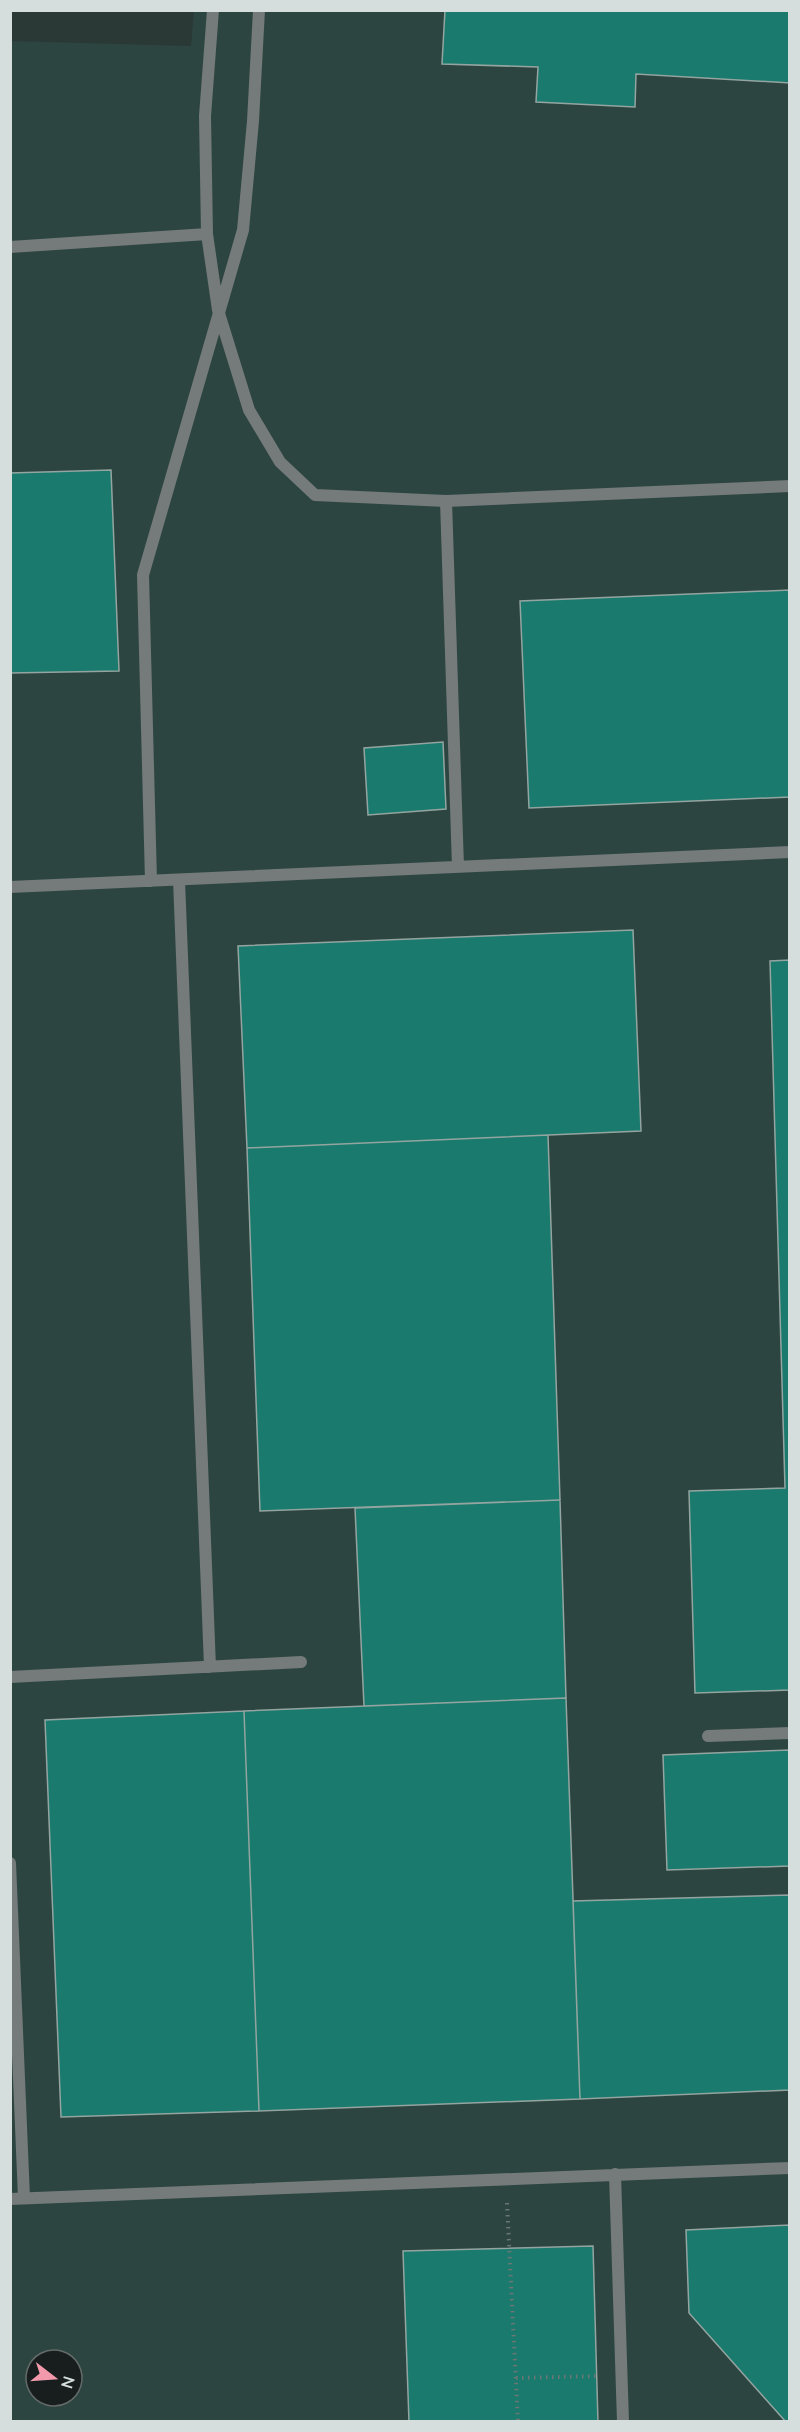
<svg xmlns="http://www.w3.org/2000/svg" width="800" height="2432" font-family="'Nunito Sans',sans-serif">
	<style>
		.built { fill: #2d4540; fill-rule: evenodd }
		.building { fill: #1a7a6d; stroke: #94a5a1; stroke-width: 1.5 }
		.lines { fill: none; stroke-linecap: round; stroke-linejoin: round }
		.path { stroke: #6a7774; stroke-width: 4; stroke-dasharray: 1.5 4.5; stroke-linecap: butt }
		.lane { stroke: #747b7a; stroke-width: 12 }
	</style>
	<rect width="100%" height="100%" fill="#2a3936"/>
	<!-- built -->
	<path class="built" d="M194,10l595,1v2410l-778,1v-2381l180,5zM36,2360h36v36h-36z"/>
	<!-- building -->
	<path class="building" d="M445,10h345v73l-154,-9 -1,33 -99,-5 2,-35 -96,-3z
		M111,470l8,201 -109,2v-200z
		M790,590v207l-261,11 -9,-207z
		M443,742l3,67 -78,6 -4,-67z
		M633,930l8,201 -394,17 -9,-202z
		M790,960v730l-95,3 -6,-202 96,-3 -15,-527z
		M548,1135l12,365 -300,11 -13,-363z
		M560,1500l6,198 -202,8 -9,-198z
		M566,1698l14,401 -321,12 -15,-400z
		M244,1711l15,400 -198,6 -16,-397z
		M790,1750v116l-123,4 -4,-115z
		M790,1895v195l-210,9 -7,-198z
		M790,2225v197h-4l-97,-109 -3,-83z
		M593,2246l5,176h-189l-6,-171z"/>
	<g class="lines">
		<!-- path -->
		<path class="path" d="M507,2203l11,219
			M516,2378l83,-2"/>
		<!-- lane -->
		<path class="lane" d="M213,10l-8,106 2,118 11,76 31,100 31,52 35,33 131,6 344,-15
			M10,247l197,-13
			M446,501l12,366
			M179,880l31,787
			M151,881l-8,-306 100,-345 10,-109 6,-111
			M10,887l780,-35
			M10,1677l291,-15
			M708,1736l82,-3
			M10,1863l14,335
			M615,2174l8,248
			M10,2199l780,-31"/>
	</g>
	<!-- border -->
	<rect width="800" height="2432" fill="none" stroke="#d5dedc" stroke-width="24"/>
	<!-- north arrow -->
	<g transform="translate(54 2378) rotate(107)"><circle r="28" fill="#181e1d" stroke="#646b69" stroke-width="1.5"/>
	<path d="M0-4.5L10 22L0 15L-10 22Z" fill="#f29aac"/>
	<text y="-9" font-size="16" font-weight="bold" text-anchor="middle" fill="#d5dedc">N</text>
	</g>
</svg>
